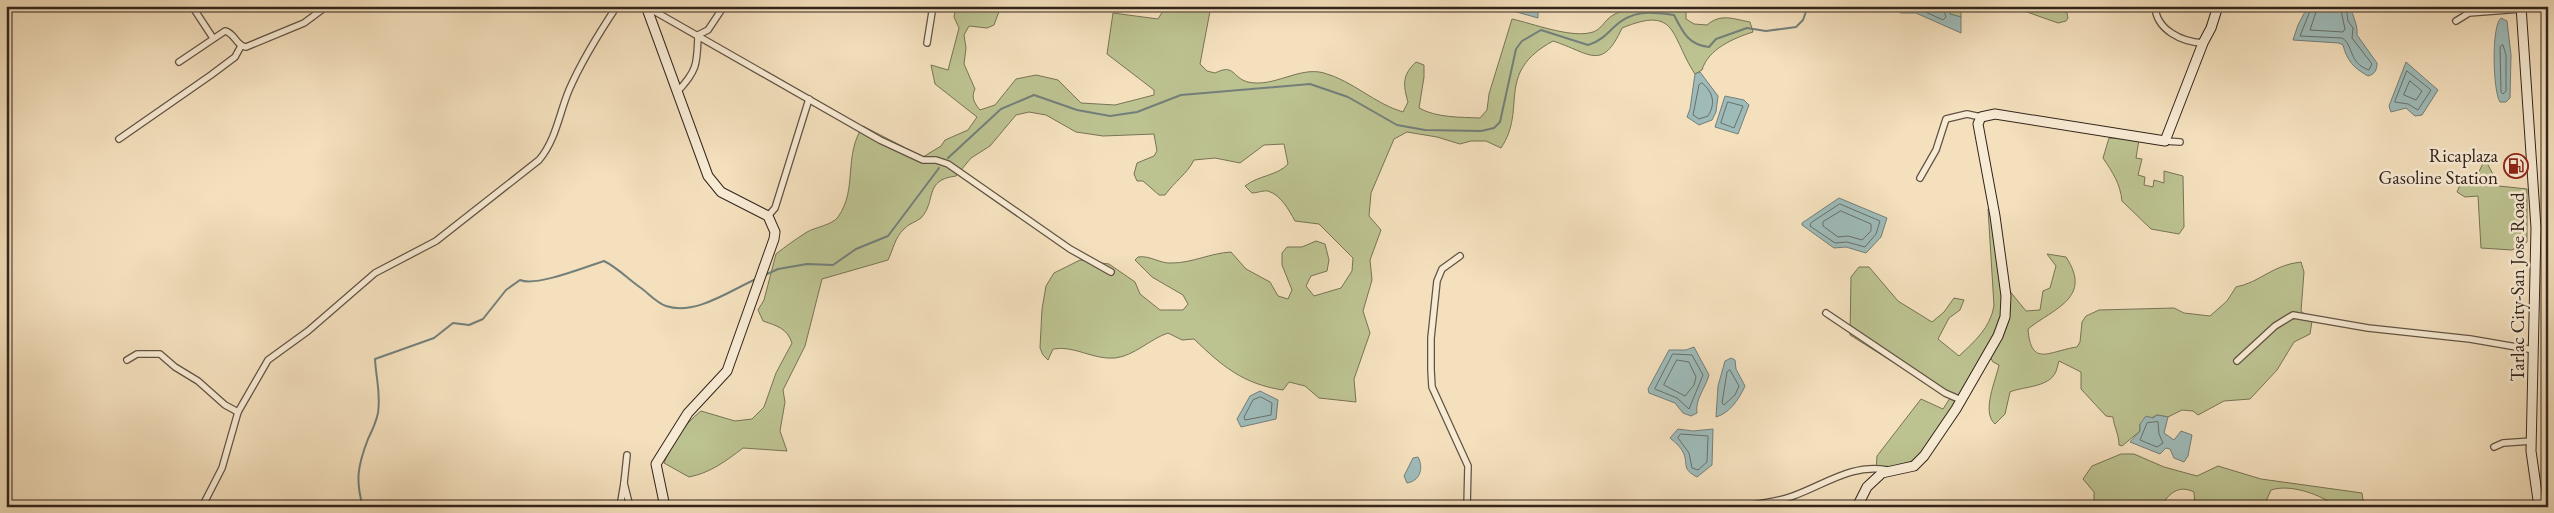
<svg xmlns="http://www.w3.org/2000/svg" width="2554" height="513" viewBox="0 0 2554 513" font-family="'EB Garamond',serif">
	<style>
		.green { fill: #bcc290; stroke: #777356 }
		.water { fill: #9ebbb9; stroke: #737f7a }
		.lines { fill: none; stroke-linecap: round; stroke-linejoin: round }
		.shore { stroke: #68706a; stroke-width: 1 }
		.stream { stroke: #737f7a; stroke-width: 2 }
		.street-casing { stroke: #625344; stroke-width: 8 }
		.secondary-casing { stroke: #32241c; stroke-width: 11 }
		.street { stroke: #f8ebd4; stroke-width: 5.5 }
		.secondary { stroke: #f8ebd4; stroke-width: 9 }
		.labels { text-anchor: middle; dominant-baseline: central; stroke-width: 5; stroke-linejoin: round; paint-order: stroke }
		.poi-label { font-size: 19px; fill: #32241c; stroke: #f8ebd4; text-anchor: end }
		.street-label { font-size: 19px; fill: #32241c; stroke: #f8ebd4 }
	</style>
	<rect width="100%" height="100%" fill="#f4e0bd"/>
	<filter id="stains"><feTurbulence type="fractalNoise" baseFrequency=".004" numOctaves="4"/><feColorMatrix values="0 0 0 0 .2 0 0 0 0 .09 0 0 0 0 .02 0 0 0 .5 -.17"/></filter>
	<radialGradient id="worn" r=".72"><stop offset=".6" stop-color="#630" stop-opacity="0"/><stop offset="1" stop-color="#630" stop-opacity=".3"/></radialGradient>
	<g class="green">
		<path d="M956,6H1001L994,25L987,28L969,26L964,35L966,48L964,64L975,89C971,97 974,103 980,110L995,105L1016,79L1036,75L1058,80L1081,103L1115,105L1154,95V90L1107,54L1113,13L1158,19L1166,6H1211L1200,64L1207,71L1215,73C1235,63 1232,78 1248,82C1274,88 1299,66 1324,73C1353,81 1375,104 1403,112L1408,102C1403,85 1402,75 1416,62L1424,65V77L1419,108C1437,118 1460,117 1480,118L1487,110L1489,94L1512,19C1534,24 1568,37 1589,33C1602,31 1603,21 1613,15C1629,6 1668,6 1686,6V19L1694,24L1707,25C1721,13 1733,19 1750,22L1753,32C1734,38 1708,49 1702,70L1695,74C1670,36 1678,5 1622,28C1602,72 1590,53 1553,41C1494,73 1528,108 1501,148L1486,141H1471L1460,144L1437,137L1407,132L1394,139L1371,193L1369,216L1381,230L1370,260L1372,280L1363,311L1370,333L1354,379L1356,402L1319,398L1305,386L1289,382L1283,390C1243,384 1222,366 1194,339L1182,340L1168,333C1150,339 1134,356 1115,358C1093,360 1074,345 1053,349L1048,360L1043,355L1040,348L1042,309L1046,286L1054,273L1080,260L1109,264L1135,282L1140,294L1160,310H1183L1188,304L1183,295L1152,277L1135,260L1138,257C1150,255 1160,264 1172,263C1192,263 1211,253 1231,252L1246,269L1270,282L1278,296L1288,299L1292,290L1282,265V253L1287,247H1302L1316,241L1325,244L1329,260L1327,271L1311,276L1306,286L1314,296L1341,288L1352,271L1353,258L1319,224L1295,221C1289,210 1281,195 1268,191C1264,190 1257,193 1252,193L1245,186C1259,175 1277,176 1288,164L1284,144L1264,145L1240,163L1215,158L1194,160C1187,174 1175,181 1165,195H1159L1143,181H1137L1134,174L1137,163L1154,156L1157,151L1154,134L1103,136L1076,132L1046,115L1029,112L1016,115L990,146L971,158L956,176C923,180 937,201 921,218C916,222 908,224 904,229C895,237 893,250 888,260L822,279L805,346L783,390L785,402L780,431L787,451L743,448C726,461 710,473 689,477L664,463C673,442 683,425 701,411L735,421L752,419L764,407L776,373L792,343C787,328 777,326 763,321L758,310L764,300L776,254C786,246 796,239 807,232C816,227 832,225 838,217C858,189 843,156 863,126L923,157L941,146L945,140L968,130L977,117L935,84L931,65L948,70L959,28L954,17Z"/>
		<polygon points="1947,6 1961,6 1961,17 1950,14"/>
		<polygon points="2010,6 2050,6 2067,13 2068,18 2066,21 2058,23"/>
		<path d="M2109,138L2139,140L2136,158L2142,159L2138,175L2145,177L2144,185L2153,187L2154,180L2164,183V171L2183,176L2184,227L2179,234L2151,229L2122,201C2120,183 2113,173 2103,158Z"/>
		<polygon points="2485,159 2499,186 2527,189 2527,242 2512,250 2481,248 2478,196 2465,197 2457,192 2463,178 2477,176"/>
		<path d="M1988,209H1992L2004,307L1999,324L1944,423L1916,460L1876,471L1877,456L1921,399L1943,409L1950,398L1850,335L1851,277L1859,267H1869L1898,301L1932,322L1944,312L1954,298L1964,300L1960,310L1949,318L1938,339L1959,356C1975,341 1990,328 1994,306Z"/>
		<path d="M2047,254L2066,257C2093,298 2054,308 2028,329C2031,368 2049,351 2077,347L2080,342L2082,322L2086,316L2099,310L2174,308L2184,313L2210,316L2227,301L2236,287C2261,282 2272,265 2301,262L2304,272L2301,311L2312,321L2310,334L2294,342L2277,370L2250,399L2224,401L2198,415L2193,411L2182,410L2168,417L2157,415L2140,424V431L2122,446L2119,445C2119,434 2114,427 2113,417L2106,416L2081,389V372L2059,361C2058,363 2058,366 2057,368C2053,388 2023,386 2010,392L2005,414L1995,424C1981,412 1996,380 1999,365L1993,362L1990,357C2005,331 2014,320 2008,289L2026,311L2040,310L2043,291L2050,288L2056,266Z"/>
		<path d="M2121,454H2134L2164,467L2197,476L2218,466L2261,479L2362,493L2364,507H2332L2333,504C2316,493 2289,484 2271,490L2267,499V507H2195L2194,492C2178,484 2169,494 2160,507H2094V492L2083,479L2092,466Z"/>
	</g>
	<g class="water">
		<polygon points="1513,6 1538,6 1538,18 1513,11"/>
		<polygon points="1891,6 1947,6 1950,14 1961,17 1961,33 1916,13 1901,13"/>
		<path d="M2308,6H2350C2353,16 2358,26 2357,35L2377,63C2377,70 2375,74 2368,76C2354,68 2347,61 2343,45L2339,43L2293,40L2298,25Z"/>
		<path d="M2501,18L2507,21L2511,55L2510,98L2506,102H2500C2493,92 2491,26 2501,18Z"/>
		<polygon points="2406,62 2438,90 2422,115 2415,116 2406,108 2391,112 2389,106"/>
		<polygon points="1700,72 1718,96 1716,112 1712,120 1699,125 1687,117 1690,109 1695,74"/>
		<polygon points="1725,96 1744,100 1749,105 1738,134 1715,127"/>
		<polygon points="1839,198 1887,218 1881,237 1866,253 1846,247 1834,248 1802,225 1802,223"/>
		<path d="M1694,347L1709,375C1705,389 1695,399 1697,413L1691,416L1683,413L1675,403L1649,393L1648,389L1669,350H1686Z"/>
		<path d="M1731,358L1735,360L1736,369L1745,386C1739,399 1730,413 1716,417L1718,386L1725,361Z"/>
		<polygon points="1260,391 1278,400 1276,419 1241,427 1237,419 1250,396"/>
		<polygon points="2157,415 2168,417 2164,433 2174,440 2181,431 2192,435 2188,456 2184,462 2174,458 2170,449 2166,448 2160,454 2130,442 2140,431 2140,424 2146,416 2153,418"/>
		<path d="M1678,429L1693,431L1713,429L1712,465L1697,477C1682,469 1688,466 1684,454C1681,447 1676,443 1670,438Z"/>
		<path d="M1418,457C1424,468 1420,481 1407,483L1404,476L1413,458Z"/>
	</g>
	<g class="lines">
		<g class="shore">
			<polyline points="1898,6 1917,8 1943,20 1946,17 1942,6"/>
			<path d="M2312,6L2300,36L2342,38C2354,45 2348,63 2369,70L2372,64L2352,38L2353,28L2348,21L2346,6"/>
			<polyline points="2318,6 2310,30 2343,32 2345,29 2340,6"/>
			<polygon points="2503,45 2506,55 2506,91 2503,94 2501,92 2500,47"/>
			<polygon points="2407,71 2431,90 2418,110 2408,104 2395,102"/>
			<polygon points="2410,81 2422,91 2416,100 2404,95"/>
			<path d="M1702,83C1713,92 1716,103 1708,116L1699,119L1693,115L1699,85Z"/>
			<polygon points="1728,102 1743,106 1734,128 1721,123"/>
			<polygon points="1840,204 1880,221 1876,234 1865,247 1847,242 1835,243 1810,226 1811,223"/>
			<polygon points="1841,211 1871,224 1871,231 1862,240 1848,236 1838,237 1823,226 1823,222"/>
			<polygon points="1673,354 1692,355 1703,375 1689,409 1677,398 1655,389"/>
			<polygon points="1677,360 1689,362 1696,377 1694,385 1685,396 1664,385"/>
			<polygon points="1730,370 1739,386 1735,395 1724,405 1722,403 1727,372"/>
			<polygon points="1261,397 1272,403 1271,415 1245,420 1244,417 1253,400"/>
			<polygon points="2158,422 2159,434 2163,443 2157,447 2140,440 2147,423"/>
			<polygon points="1681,434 1708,436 1707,462 1698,470 1692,468 1689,453 1678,438"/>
		</g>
		<g class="stream">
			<path d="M948,158L1001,109L1034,95L1077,110L1110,116L1137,112L1181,95L1310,84L1348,97L1397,125L1425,130L1481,131L1494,128L1500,122L1516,49L1522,41L1541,30L1588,45C1599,42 1606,35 1614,27C1633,9 1651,12 1674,15C1683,33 1689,45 1709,47L1716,39L1747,28L1766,31L1796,27L1803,20L1808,6"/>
			<polyline points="765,275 778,269 807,264 833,265 856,249 888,236 939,168"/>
			<path d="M363,507C355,480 358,465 368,439C372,431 376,422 378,413C381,392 376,379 375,359L434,338L453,323L469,325L483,319L506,290L520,280C536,287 585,267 604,261C618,268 628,279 641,288C648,293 657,303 666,306C695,316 731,290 756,279"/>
		</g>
		<defs>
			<g id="street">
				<polyline points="192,6 213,38"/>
				<path d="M2155,6C2156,30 2182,42 2203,43"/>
				<polyline points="647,7 880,140 923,160 936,160 948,164 1070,249 1111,272"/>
				<polyline points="2456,21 2469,13 2521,9"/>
				<polyline points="927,43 933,6"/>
				<path d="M179,62L225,31C235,33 236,46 246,47L304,23L327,6"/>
				<path d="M677,92C698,70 697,63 698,35L708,30L724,6"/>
				<polyline points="119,139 211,75 235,57 241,46"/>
				<polyline points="2165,141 2180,142"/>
				<polyline points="1920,178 1936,150 1946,119 1967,114 1981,117"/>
				<polyline points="768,216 775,208 809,99"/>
				<polyline points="1460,256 1442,269 1437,281 1431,338 1431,370 1432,387 1468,466 1467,507"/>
				<polyline points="1826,313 1945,393 1961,400"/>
				<polyline points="127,360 137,354 160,354 175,367 198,381 225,405 238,412"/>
				<polyline points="2237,361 2275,326 2293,315 2368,328 2470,339 2534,350"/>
				<polyline points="2494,447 2503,443 2532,441"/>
				<polyline points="624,483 627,455"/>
				<path d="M202,507L222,468L238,412L268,360L308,331L375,273L436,241L539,160C556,140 559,114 569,90C582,60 599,33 617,6"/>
				<polyline points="620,507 624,483 630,507"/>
				<path d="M1744,507C1760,503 1777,502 1793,496C1824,485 1853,463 1887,470"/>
			</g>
			<g id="secondary">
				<polyline points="646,6 708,176 721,192 768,216 775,232 774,239 727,371 688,413 656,464 665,507"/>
				<polyline points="2521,6 2536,228 2531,451 2539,507"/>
				<polyline points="1857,507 1867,487 1882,473 1914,466 1924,456 1956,409 1998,336 2005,317 2006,296 1995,216 1978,124 1981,117 1995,114 2165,141 2203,43 2211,28 2218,6"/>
			</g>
		</defs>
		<use href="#street" class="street-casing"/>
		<use href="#secondary" class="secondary-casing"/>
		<use href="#street" class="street"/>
		<use href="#secondary" class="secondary"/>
	</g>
	<defs>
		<symbol id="fuel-ring" viewBox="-11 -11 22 22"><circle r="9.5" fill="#f8ebd4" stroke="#8f2418" stroke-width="1.5"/><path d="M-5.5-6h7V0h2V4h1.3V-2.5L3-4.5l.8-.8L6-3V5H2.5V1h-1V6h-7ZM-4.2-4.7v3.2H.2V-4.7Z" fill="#8f2418"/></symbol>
	</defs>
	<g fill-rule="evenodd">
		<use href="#fuel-ring" x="2502" y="152" width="28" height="28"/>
	</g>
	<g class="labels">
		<g class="poi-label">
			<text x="2498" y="155">Ricaplaza<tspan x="2498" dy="22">Gasoline Station</tspan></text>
		</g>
		<g class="street-label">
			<text transform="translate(2517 287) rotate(-90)">Tarlac City-San Jose Road</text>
		</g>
	</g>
	<rect width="2554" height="513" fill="none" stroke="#f4e0bd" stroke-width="25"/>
	<rect x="8" y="8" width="2539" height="498" fill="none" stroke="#32241c" stroke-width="2.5"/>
	<rect x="12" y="12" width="2529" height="488" fill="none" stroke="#32241c"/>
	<rect width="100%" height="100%" filter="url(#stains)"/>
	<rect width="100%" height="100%" fill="url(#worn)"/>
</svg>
